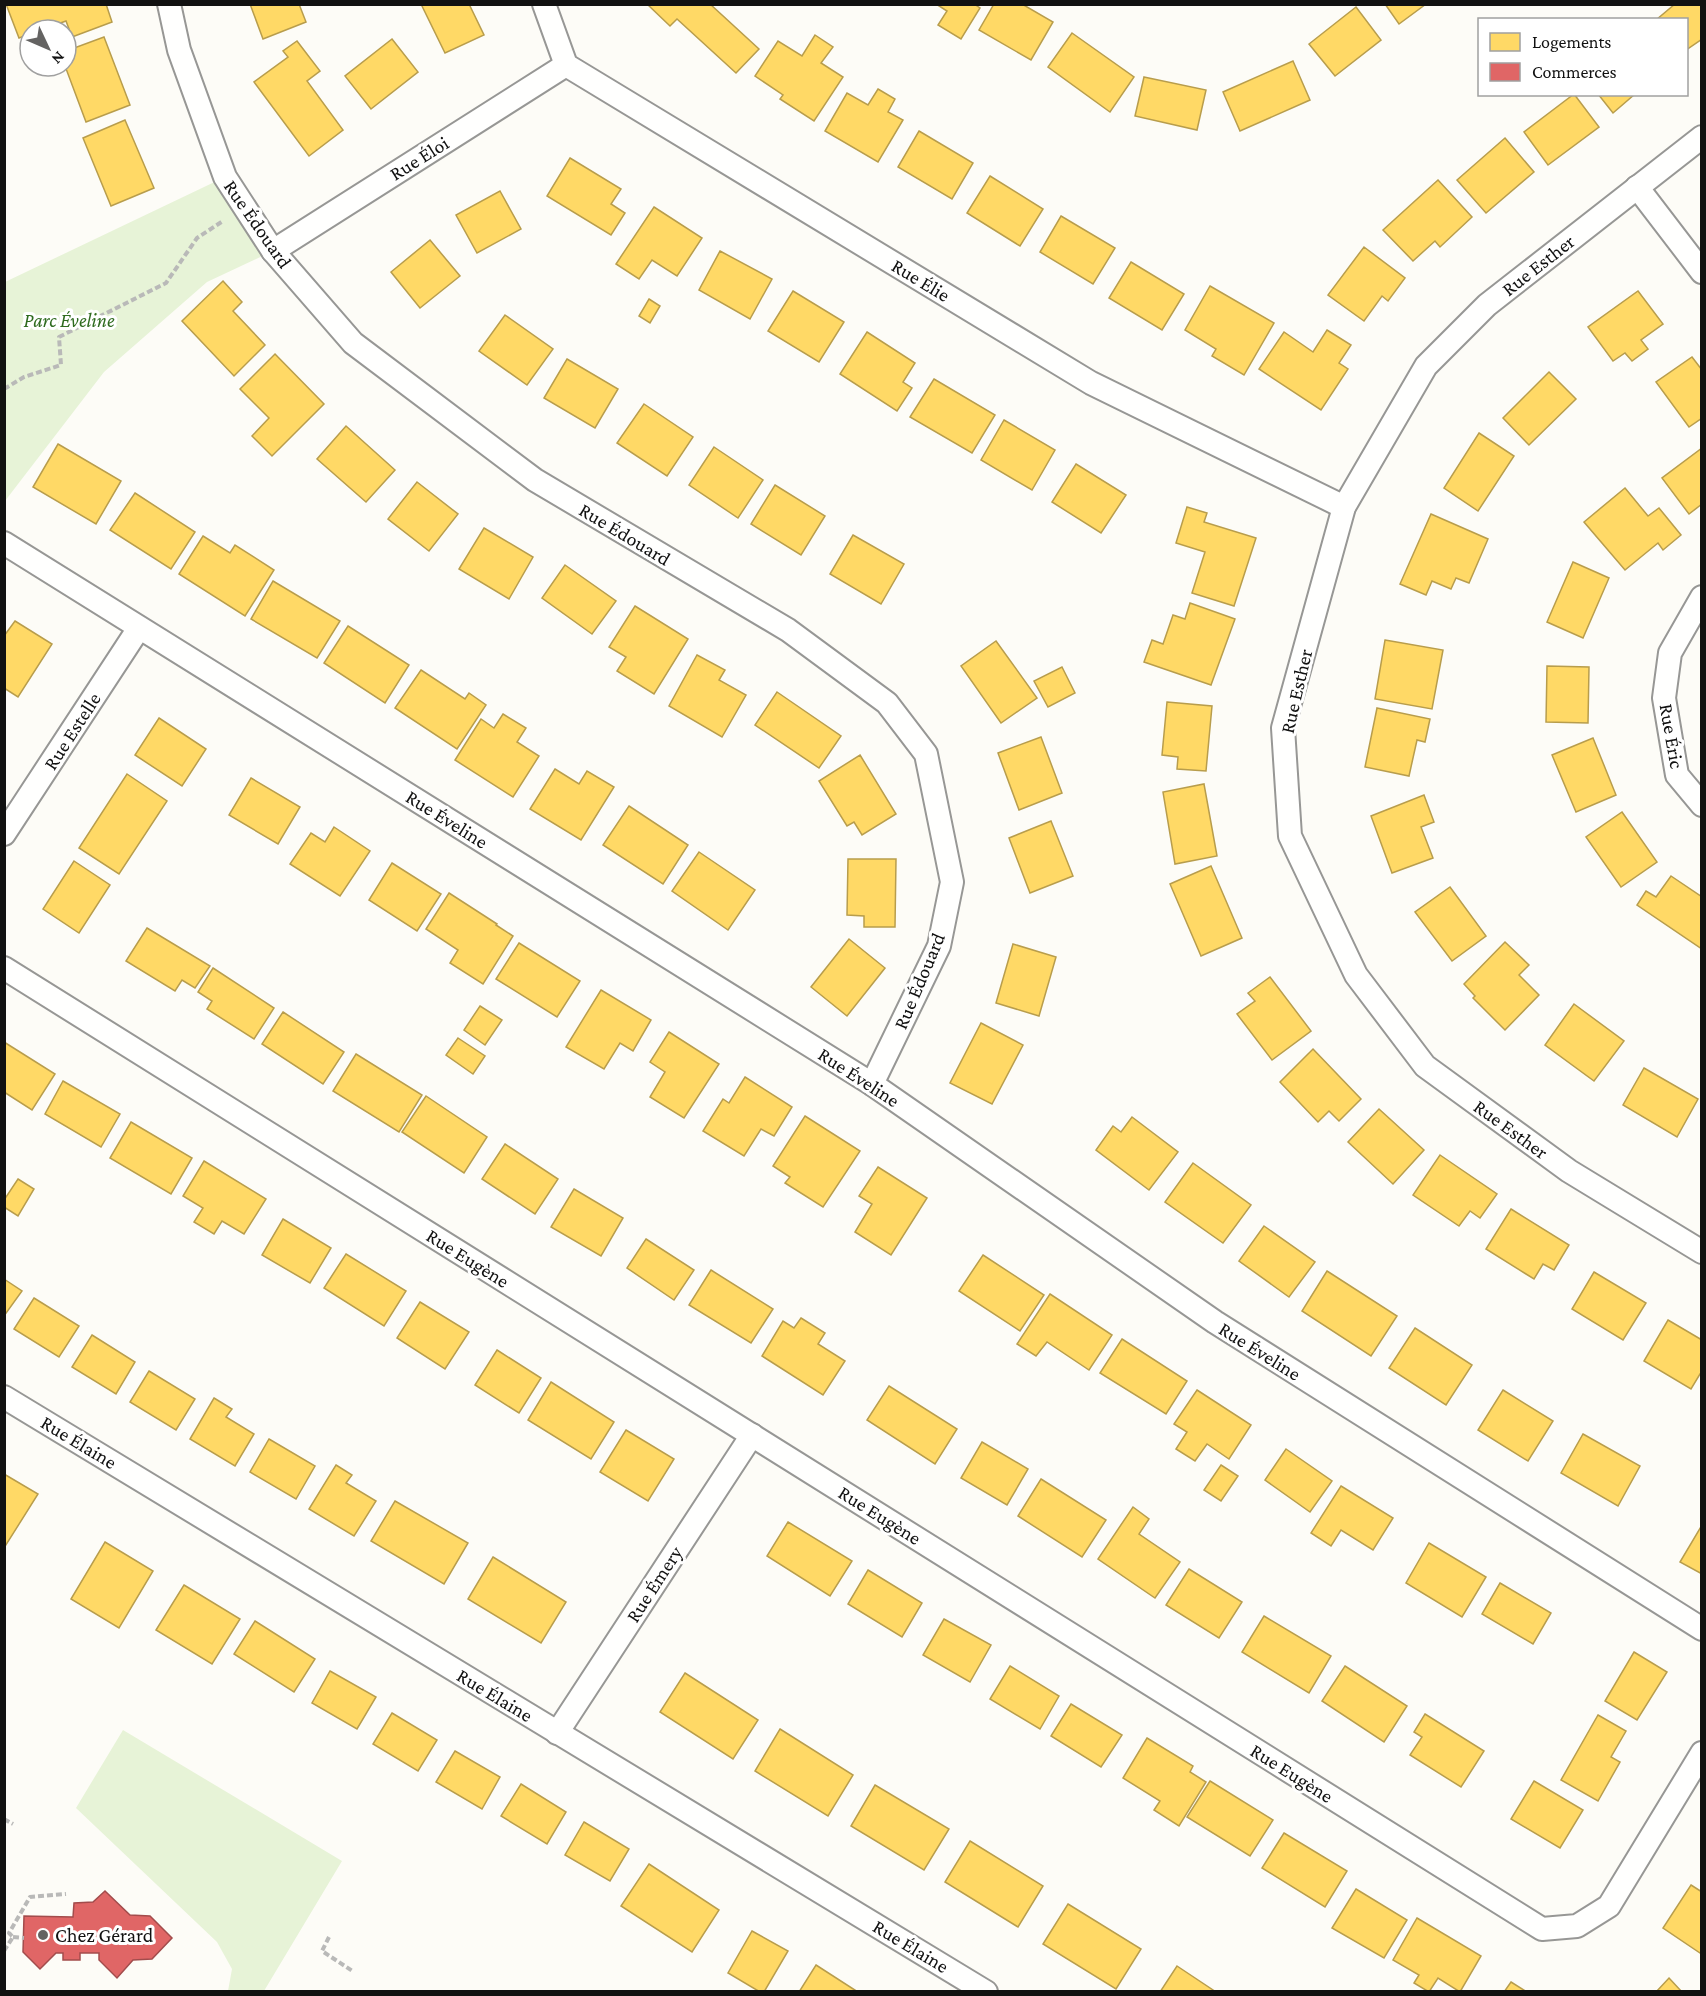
<svg xmlns="http://www.w3.org/2000/svg" width="1706" height="1996" viewBox="0 0 1706 1996" font-family="'Crimson Pro',serif">
	<style>
		.green { fill: #e7f3d7 }
		.homes { fill: #ffd966; stroke: #b89d4c; stroke-width: 1.5 }
		.shops { fill: #e06666; stroke: #a24c4c; stroke-width: 1.5 }
		.lines { fill: none; stroke-linecap: round; stroke-linejoin: round }
		.street-casing { stroke: #979795; stroke-width: 26 }
		.path { stroke: #b9b9b8; stroke-width: 4; stroke-dasharray: 6 3; stroke-linecap: butt }
		.street { stroke: #fffffe; stroke-width: 22 }
		.poi-dot { fill: #646362; stroke: #fff; stroke-width: 2 }
		.labels { text-anchor: middle; dominant-baseline: central; stroke-width: 6; stroke-linejoin: round; paint-order: stroke }
		.street-label { font-size: 20px; fill: #111; stroke: #fff }
		.park-label { font-size: 20px; font-style: italic; fill: #2f6b1f; stroke: #fff }
		.poi-label { font-size: 20px; fill: #111; stroke: #fff; text-anchor: start }
	</style>
	<rect width="100%" height="100%" fill="#fdfcf7"/>
	<g class="green">
		<polygon points="225,177 273,251 207,282 104,372 5,501 5,282"/>
		<polygon points="123,1730 342,1861 264,1991 228,1991 232,1969 217,1942 76,1808"/>
	</g>
	<g class="homes">
		<polygon points="6,4 106,4 112,22 72,37 66,21 41,30 30,30 30,34 19,38"/>
		<polygon points="250,4 299,4 306,22 263,39"/>
		<polygon points="421,4 469,4 484,35 445,53"/>
		<polygon points="647,4 710,4 759,49 736,73 677,19 670,26"/>
		<polygon points="936,4 974,4 980,8 961,39 938,25 947,11"/>
		<polygon points="994,4 1022,4 1053,22 1031,60 979,30"/>
		<polygon points="1385,4 1426,4 1399,24"/>
		<polygon points="1675,4 1702,4 1702,39 1686,50 1686,20 1656,20"/>
		<polygon points="1356,7 1381,40 1335,76 1309,44"/>
		<polygon points="1072,33 1134,77 1110,112 1048,67"/>
		<polygon points="815,35 833,47 821,63 843,77 814,121 780,99 783,95 755,76 778,41 802,56"/>
		<polygon points="104,37 130,105 86,122 65,66 66,51"/>
		<polygon points="392,39 418,72 371,109 345,76"/>
		<polygon points="297,41 320,71 307,81 343,130 309,156 254,82 288,57 283,51"/>
		<polygon points="1293,61 1310,100 1240,131 1223,92"/>
		<polygon points="1144,77 1206,90 1197,130 1135,116"/>
		<polygon points="878,89 895,99 888,112 903,120 878,162 825,131 847,93 868,105"/>
		<polygon points="1574,94 1599,127 1548,165 1524,132"/>
		<polygon points="1598,94 1635,94 1613,113"/>
		<polygon points="125,120 154,188 111,206 83,138"/>
		<polygon points="919,131 973,163 952,199 898,167"/>
		<polygon points="1505,138 1534,172 1486,213 1457,180"/>
		<polygon points="570,158 621,189 611,204 625,213 611,235 547,196"/>
		<polygon points="990,176 1043,209 1020,246 967,213"/>
		<polygon points="1438,180 1472,217 1440,247 1435,241 1413,261 1383,230"/>
		<polygon points="500,191 521,229 477,253 456,215"/>
		<polygon points="654,207 702,238 677,276 652,260 639,279 616,264"/>
		<polygon points="1061,216 1115,248 1093,284 1040,252"/>
		<polygon points="430,240 460,276 420,308 391,272"/>
		<polygon points="1364,247 1405,278 1388,301 1382,296 1364,321 1328,295"/>
		<polygon points="720,251 772,279 750,319 699,290"/>
		<polygon points="1131,262 1184,294 1162,330 1109,298"/>
		<polygon points="223,281 242,302 233,311 265,345 234,376 182,321"/>
		<polygon points="1210,286 1274,323 1244,375 1212,356 1216,349 1185,330"/>
		<polygon points="793,291 844,322 819,362 768,331"/>
		<polygon points="1638,291 1663,324 1641,340 1648,349 1632,361 1625,353 1613,361 1588,327"/>
		<polygon points="649,299 660,306 650,323 639,316"/>
		<polygon points="505,315 553,349 527,385 479,351"/>
		<polygon points="1327,330 1351,345 1339,363 1348,369 1321,410 1259,369 1284,332 1313,352"/>
		<polygon points="867,332 915,363 903,382 912,388 897,411 840,374"/>
		<polygon points="275,354 324,404 272,456 252,436 269,418 240,389"/>
		<polygon points="1692,357 1702,370 1702,418 1689,427 1656,382"/>
		<polygon points="567,359 618,389 595,428 544,398"/>
		<polygon points="1549,372 1576,399 1529,445 1503,418"/>
		<polygon points="934,379 995,415 972,453 910,417"/>
		<polygon points="644,404 693,437 667,476 617,443"/>
		<polygon points="1004,420 1055,450 1032,490 981,460"/>
		<polygon points="346,426 395,470 366,502 317,459"/>
		<polygon points="1479,433 1514,456 1478,511 1444,488"/>
		<polygon points="58,444 121,481 96,524 33,487"/>
		<polygon points="714,447 763,480 738,518 689,485"/>
		<polygon points="1702,448 1702,504 1689,514 1662,478"/>
		<polygon points="1076,464 1126,495 1101,533 1052,502"/>
		<polygon points="417,482 458,514 429,551 388,519"/>
		<polygon points="775,485 825,516 801,555 751,524"/>
		<polygon points="1625,488 1648,516 1659,508 1681,535 1663,550 1658,543 1625,570 1584,522"/>
		<polygon points="135,493 195,532 171,569 110,530"/>
		<polygon points="1187,507 1207,513 1204,522 1256,538 1234,606 1192,593 1205,552 1176,543"/>
		<polygon points="1431,514 1488,539 1469,583 1456,578 1451,589 1432,581 1426,595 1400,584"/>
		<polygon points="484,528 533,557 509,599 459,569"/>
		<polygon points="853,535 904,564 881,604 830,574"/>
		<polygon points="203,536 230,553 235,545 274,570 245,616 179,574"/>
		<polygon points="1573,562 1609,578 1583,638 1547,622"/>
		<polygon points="565,565 616,601 592,634 542,598"/>
		<polygon points="273,581 340,621 317,658 251,619"/>
		<polygon points="1190,603 1235,619 1211,685 1144,662 1152,640 1163,644 1173,615 1185,619"/>
		<polygon points="635,606 688,639 654,694 617,671 626,657 609,647"/>
		<polygon points="15,621 52,644 18,697 4,688 4,636"/>
		<polygon points="348,626 409,665 385,703 324,663"/>
		<polygon points="1385,640 1443,650 1432,709 1375,699"/>
		<polygon points="996,641 1037,698 1001,723 961,666"/>
		<polygon points="697,655 725,670 719,680 746,695 722,737 669,706"/>
		<polygon points="1547,666 1589,667 1588,723 1546,722"/>
		<polygon points="1062,667 1075,693 1048,707 1034,681"/>
		<polygon points="421,670 465,699 469,693 486,705 457,749 395,708"/>
		<polygon points="777,692 841,736 819,768 755,725"/>
		<polygon points="1167,702 1212,706 1206,771 1177,769 1178,757 1162,755"/>
		<polygon points="1377,708 1430,719 1425,742 1417,740 1409,776 1365,767"/>
		<polygon points="503,714 526,728 517,742 539,756 513,797 455,760 481,719 494,728"/>
		<polygon points="159,718 206,749 182,786 135,755"/>
		<polygon points="1041,737 1062,793 1019,810 998,753"/>
		<polygon points="1593,738 1616,795 1576,812 1552,755"/>
		<polygon points="860,755 896,814 862,835 854,822 847,826 819,781"/>
		<polygon points="555,769 579,784 587,771 614,787 581,840 530,809"/>
		<polygon points="127,774 167,801 119,874 79,848"/>
		<polygon points="251,778 300,807 278,844 229,815"/>
		<polygon points="1204,784 1217,856 1175,864 1163,792"/>
		<polygon points="1424,795 1434,822 1421,827 1433,858 1392,873 1371,816"/>
		<polygon points="629,806 688,845 663,884 603,845"/>
		<polygon points="1622,812 1657,862 1621,887 1586,837"/>
		<polygon points="1051,821 1073,876 1030,893 1009,838"/>
		<polygon points="334,827 370,851 340,896 290,864 311,833 325,842"/>
		<polygon points="699,852 755,890 728,930 672,891"/>
		<polygon points="848,859 896,859 895,927 864,927 864,916 847,915"/>
		<polygon points="74,861 110,885 79,933 43,909"/>
		<polygon points="392,863 441,894 417,931 369,900"/>
		<polygon points="1211,866 1242,938 1201,956 1170,884"/>
		<polygon points="1671,876 1702,897 1702,949 1637,905 1646,891 1656,897"/>
		<polygon points="1450,887 1486,936 1452,961 1415,912"/>
		<polygon points="449,893 497,924 496,925 513,936 483,984 450,963 458,950 426,929"/>
		<polygon points="147,928 210,966 195,988 182,980 175,991 126,961"/>
		<polygon points="849,939 885,968 847,1016 811,987"/>
		<polygon points="1505,942 1529,965 1519,975 1539,995 1505,1030 1473,998 1475,996 1464,984"/>
		<polygon points="519,943 580,981 557,1017 496,979"/>
		<polygon points="1013,944 1056,957 1039,1016 996,1003"/>
		<polygon points="213,968 274,1008 254,1039 207,1009 212,1001 198,992"/>
		<polygon points="1270,977 1311,1031 1272,1060 1237,1014 1255,1001 1248,993"/>
		<polygon points="601,990 651,1020 633,1051 620,1043 604,1069 566,1047"/>
		<polygon points="1574,1004 1624,1041 1594,1081 1545,1045"/>
		<polygon points="480,1006 502,1020 485,1045 464,1030"/>
		<polygon points="283,1012 344,1052 323,1084 262,1044"/>
		<polygon points="981,1023 1023,1045 992,1104 950,1083"/>
		<polygon points="669,1032 719,1064 684,1118 650,1097 665,1072 650,1062"/>
		<polygon points="458,1038 485,1056 473,1074 446,1055"/>
		<polygon points="4,1042 55,1074 32,1110 4,1092"/>
		<polygon points="1313,1049 1361,1099 1339,1121 1329,1111 1318,1122 1280,1082"/>
		<polygon points="356,1054 422,1095 399,1132 333,1091"/>
		<polygon points="1644,1068 1698,1099 1677,1137 1623,1105"/>
		<polygon points="745,1077 792,1107 774,1136 761,1129 744,1156 703,1131 723,1099 729,1103"/>
		<polygon points="63,1081 120,1114 101,1147 45,1114"/>
		<polygon points="426,1096 487,1137 464,1173 402,1132"/>
		<polygon points="1379,1109 1424,1150 1393,1184 1348,1142"/>
		<polygon points="805,1116 860,1151 823,1207 785,1183 790,1177 773,1166"/>
		<polygon points="1132,1117 1178,1152 1149,1190 1096,1150 1113,1126 1121,1132"/>
		<polygon points="131,1122 192,1158 171,1194 110,1158"/>
		<polygon points="505,1144 558,1179 535,1214 482,1179"/>
		<polygon points="1440,1155 1497,1194 1480,1218 1470,1211 1459,1226 1413,1195"/>
		<polygon points="204,1161 266,1199 244,1234 222,1221 214,1234 194,1222 203,1208 183,1196"/>
		<polygon points="1193,1163 1251,1205 1223,1243 1165,1202"/>
		<polygon points="878,1167 927,1198 891,1255 855,1232 872,1204 859,1196"/>
		<polygon points="18,1179 34,1189 18,1216 4,1207 4,1200"/>
		<polygon points="574,1189 623,1218 601,1256 551,1227"/>
		<polygon points="1511,1209 1569,1245 1554,1270 1543,1264 1534,1279 1486,1249"/>
		<polygon points="283,1219 331,1248 310,1283 262,1255"/>
		<polygon points="1264,1226 1315,1262 1289,1297 1239,1261"/>
		<polygon points="646,1239 694,1270 674,1300 627,1268"/>
		<polygon points="346,1254 406,1291 384,1326 324,1288"/>
		<polygon points="983,1255 1044,1295 1020,1331 959,1291"/>
		<polygon points="711,1270 773,1309 751,1343 689,1305"/>
		<polygon points="1327,1271 1397,1316 1371,1356 1302,1311"/>
		<polygon points="1594,1272 1646,1303 1623,1340 1572,1309"/>
		<polygon points="4,1279 22,1291 4,1316"/>
		<polygon points="1050,1294 1112,1335 1089,1370 1047,1342 1036,1356 1017,1344"/>
		<polygon points="34,1298 79,1326 59,1357 14,1329"/>
		<polygon points="420,1302 469,1332 445,1369 397,1338"/>
		<polygon points="801,1318 825,1333 818,1344 845,1361 823,1395 762,1356 783,1321 794,1328"/>
		<polygon points="1668,1320 1702,1340 1702,1375 1700,1374 1691,1389 1644,1361"/>
		<polygon points="1415,1328 1472,1365 1446,1405 1389,1368"/>
		<polygon points="92,1335 135,1362 116,1394 72,1367"/>
		<polygon points="1122,1339 1187,1381 1166,1414 1100,1373"/>
		<polygon points="497,1350 541,1378 519,1413 475,1385"/>
		<polygon points="149,1371 195,1399 176,1430 130,1402"/>
		<polygon points="551,1382 614,1422 591,1459 528,1420"/>
		<polygon points="889,1386 957,1429 935,1464 867,1420"/>
		<polygon points="1197,1390 1251,1425 1229,1459 1207,1444 1195,1461 1176,1449 1187,1432 1174,1424"/>
		<polygon points="1503,1390 1553,1421 1528,1461 1478,1430"/>
		<polygon points="214,1398 232,1409 226,1417 254,1434 235,1466 190,1439"/>
		<polygon points="626,1430 674,1459 648,1501 600,1472"/>
		<polygon points="1583,1434 1640,1466 1618,1506 1561,1473"/>
		<polygon points="269,1439 315,1466 296,1499 250,1472"/>
		<polygon points="982,1442 1028,1469 1007,1505 961,1478"/>
		<polygon points="1286,1449 1332,1481 1310,1512 1265,1480"/>
		<polygon points="336,1465 352,1475 346,1483 376,1501 354,1536 309,1509"/>
		<polygon points="1221,1465 1238,1476 1221,1501 1204,1490"/>
		<polygon points="4,1474 38,1494 4,1548"/>
		<polygon points="1041,1479 1106,1520 1082,1557 1018,1516"/>
		<polygon points="1341,1486 1393,1518 1373,1550 1341,1530 1331,1546 1311,1533"/>
		<polygon points="395,1501 468,1543 444,1584 371,1541"/>
		<polygon points="1133,1507 1149,1519 1139,1534 1180,1562 1155,1598 1098,1559"/>
		<polygon points="788,1522 852,1561 830,1596 767,1556"/>
		<polygon points="1702,1525 1702,1574 1680,1562"/>
		<polygon points="105,1542 153,1571 119,1628 71,1599"/>
		<polygon points="1429,1543 1486,1577 1462,1617 1406,1583"/>
		<polygon points="493,1557 566,1602 541,1643 468,1599"/>
		<polygon points="1189,1569 1242,1602 1219,1638 1166,1605"/>
		<polygon points="868,1570 922,1603 902,1637 848,1604"/>
		<polygon points="1500,1583 1551,1613 1533,1644 1482,1614"/>
		<polygon points="184,1585 240,1619 212,1664 156,1630"/>
		<polygon points="1264,1616 1331,1656 1309,1693 1242,1652"/>
		<polygon points="944,1619 991,1645 970,1682 923,1655"/>
		<polygon points="255,1621 315,1659 294,1692 234,1654"/>
		<polygon points="1634,1652 1667,1672 1637,1720 1605,1701"/>
		<polygon points="1010,1666 1059,1696 1040,1729 990,1699"/>
		<polygon points="1345,1666 1407,1706 1384,1742 1322,1701"/>
		<polygon points="330,1671 376,1697 357,1729 312,1703"/>
		<polygon points="685,1673 758,1720 733,1759 660,1712"/>
		<polygon points="1071,1704 1122,1735 1101,1767 1051,1736"/>
		<polygon points="392,1713 437,1740 418,1771 373,1744"/>
		<polygon points="1425,1714 1484,1751 1461,1787 1410,1755 1422,1737 1414,1732"/>
		<polygon points="1598,1715 1626,1731 1611,1757 1620,1762 1598,1801 1561,1780"/>
		<polygon points="780,1729 853,1775 828,1816 755,1771"/>
		<polygon points="1147,1738 1193,1766 1190,1772 1206,1782 1179,1826 1154,1810 1160,1801 1123,1778"/>
		<polygon points="455,1751 500,1777 482,1809 436,1782"/>
		<polygon points="1210,1781 1273,1820 1250,1856 1187,1817"/>
		<polygon points="1534,1781 1583,1810 1560,1848 1511,1819"/>
		<polygon points="521,1784 566,1812 547,1844 501,1816"/>
		<polygon points="875,1785 949,1829 924,1870 851,1826"/>
		<polygon points="584,1822 629,1849 610,1881 565,1855"/>
		<polygon points="1284,1833 1347,1871 1325,1907 1262,1868"/>
		<polygon points="970,1841 1043,1886 1018,1927 945,1882"/>
		<polygon points="649,1864 719,1910 692,1952 621,1906"/>
		<polygon points="1691,1885 1702,1892 1702,1950 1700,1953 1663,1928"/>
		<polygon points="1356,1889 1407,1920 1384,1958 1332,1928"/>
		<polygon points="1068,1904 1141,1949 1116,1989 1043,1944"/>
		<polygon points="1417,1918 1481,1956 1460,1992 1438,1978 1429,1992 1414,1983 1419,1975 1393,1960"/>
		<polygon points="752,1931 788,1951 764,1992 760,1992 728,1973"/>
		<polygon points="816,1965 858,1992 799,1992"/>
		<polygon points="1177,1966 1216,1992 1160,1992"/>
		<polygon points="1669,1978 1682,1992 1656,1992"/>
		<polygon points="1511,1982 1527,1992 1504,1992"/>
	</g>
	<polygon class="shops" points="105,1891 130,1915 150,1916 172,1938 152,1959 133,1960 117,1978 99,1960 99,1953 80,1953 80,1960 63,1960 63,1953 56,1953 40,1969 23,1952 24,1916 73,1917 74,1903 93,1902"/>
	<g class="lines">
		<defs>
			<g id="street">
				<polyline points="169,4 179,50 225,177 273,251 353,343 535,480 788,630 887,703 926,754 952,882 939,946 872,1084"/>
				<polyline points="544,4 566,65 1091,383 1344,507"/>
				<polyline points="1702,137 1487,305 1426,366 1344,507 1283,728 1290,836 1356,975 1425,1066 1569,1171 1702,1252"/>
				<polyline points="1637,187 1702,272"/>
				<polyline points="273,251 566,65"/>
				<polyline points="4,543 872,1084 1215,1322 1702,1629"/>
				<polyline points="1702,597 1670,653 1664,698 1677,775 1702,805"/>
				<polyline points="4,834 139,628"/>
				<polyline points="4,968 1542,1929 1577,1926 1609,1906 1702,1753"/>
				<polyline points="4,1397 986,1992"/>
				<polyline points="557,1733 752,1435"/>
			</g>
		</defs>
		<use href="#street" class="street-casing"/>
		<g class="path">
			<polyline points="4,389 24,377 61,365 59,337 166,283 197,238 223,221"/>
			<polyline points="4,1819 13,1824"/>
			<polyline points="13,1937 24,1938"/>
			<polyline points="329,1937 322,1951 354,1972"/>
			<polyline points="4,1951 13,1937 9,1933 30,1897 66,1894"/>
		</g>
		<use href="#street" class="street"/>
	</g>
	<circle class="poi-dot" cx="43" cy="1935" r="6"/>
	<g class="labels">
		<g class="street-label">
			<text transform="translate(419 158) rotate(-32)">Rue Éloi</text>
			<text transform="translate(258 224) rotate(55)">Rue Édouard</text>
			<text transform="translate(1538 265) rotate(-38)">Rue Esther</text>
			<text transform="translate(921 280) rotate(31)">Rue Élie</text>
			<text transform="translate(625 534) rotate(31)">Rue Édouard</text>
			<text transform="translate(1296 691) rotate(-77)">Rue Esther</text>
			<text transform="translate(72 731) rotate(-57)">Rue Estelle</text>
			<text transform="translate(1672 736) rotate(80)">Rue Éric</text>
			<text transform="translate(447 819) rotate(32)">Rue Éveline</text>
			<text transform="translate(919 981) rotate(-67)">Rue Édouard</text>
			<text transform="translate(859 1077) rotate(33)">Rue Éveline</text>
			<text transform="translate(1511 1129) rotate(36)">Rue Esther</text>
			<text transform="translate(468 1258) rotate(32)">Rue Eugène</text>
			<text transform="translate(1260 1351) rotate(32)">Rue Éveline</text>
			<text transform="translate(79 1442) rotate(31)">Rue Élaine</text>
			<text transform="translate(880 1515) rotate(32)">Rue Eugène</text>
			<text transform="translate(654 1584) rotate(-57)">Rue Émery</text>
			<text transform="translate(495 1695) rotate(31)">Rue Élaine</text>
			<text transform="translate(1292 1773) rotate(32)">Rue Eugène</text>
			<text transform="translate(911 1946) rotate(31)">Rue Élaine</text>
		</g>
		<g class="park-label">
			<text x="69" y="320">Parc Éveline</text>
		</g>
		<g class="poi-label">
			<text x="55" y="1935">Chez Gérard</text>
		</g>
	</g>
	<rect width="1706" height="1996" fill="none" stroke="#111111" stroke-width="12"/>
	<rect x="1478" y="18" width="210" height="78" fill="#ffffff" stroke="#a0a0a0" stroke-width="1.5"/>
	<rect x="1490" y="33" width="30" height="18" fill="#ffd966" stroke="#a0a0a0" stroke-width="1.5"/>
	<text x="1532" y="48" font-size="18" fill="#111111">Logements</text>
	<rect x="1490" y="63" width="30" height="18" fill="#e06666" stroke="#a0a0a0" stroke-width="1.5"/>
	<text x="1532" y="78" font-size="18" fill="#111111">Commerces</text>
	<g transform="translate(48 48) rotate(134)"><circle r="28" fill="#ffffff" stroke="#a0a0a0" stroke-width="1.5"/>
	<path d="M0-4.5L10 22L0 15L-10 22Z" fill="#646362"/>
	<text y="-9" font-size="16" font-weight="bold" text-anchor="middle" fill="#111111">N</text>
	</g>
</svg>
